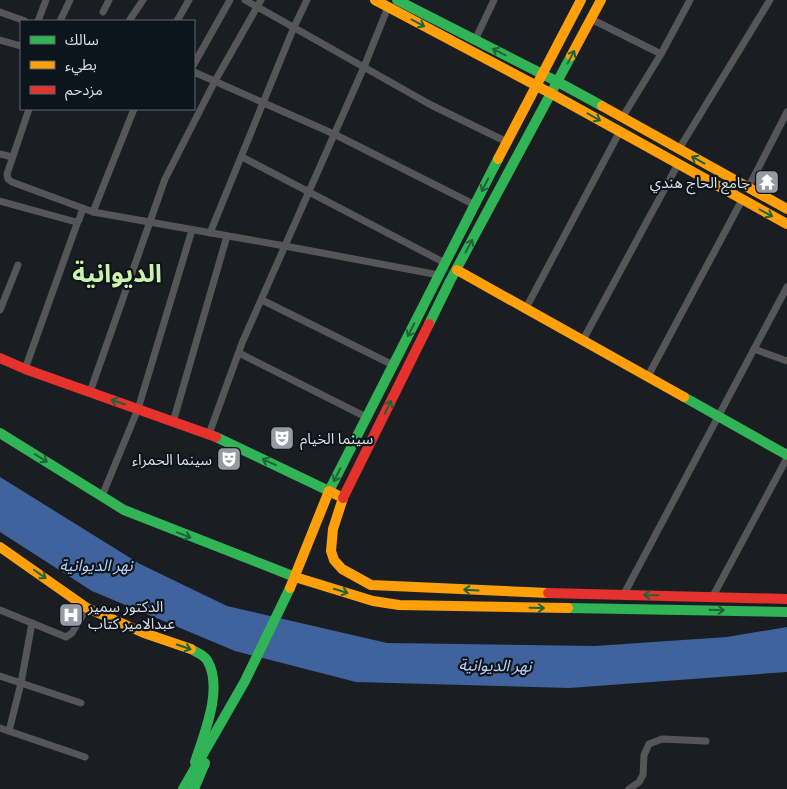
<svg xmlns="http://www.w3.org/2000/svg" width="787" height="789" viewBox="0 0 787 789" font-family="Merriweather,'Noto Sans Arabic',serif">
	<style>
		.water { fill: #40639d }
		.lines { fill: none; stroke-linecap: round; stroke-linejoin: round }
		.street { stroke: #565658; stroke-width: 7 }
		.fast { stroke: #30b455; stroke-width: 10 }
		.slow { stroke: #ff9f0a; stroke-width: 10 }
		.jam { stroke: #e5322d; stroke-width: 10 }
		.oneway { stroke: #1e6438 }
		.labels { text-anchor: middle; dominant-baseline: central; stroke-width: 4.5; stroke-linejoin: round; paint-order: stroke }
		.poi-label { font-size: 15px; fill: #dadfe5; stroke: #0d151c; text-anchor: end }
		.water-label { font-size: 16px; font-style: italic; fill: #bbd1f5; stroke: #0d151c }
		.town-label { font-size: 25px; font-weight: bold; fill: #cdf2ac; stroke: #0d151c }
	</style>
	<rect width="100%" height="100%" fill="#1a1e22"/>
	<polygon class="water" points="0,477 140,564 227,606 387,643 595,646 727,637 787,627 787,672 569,688 356,682 235,651 92,591 0,532"/>
	<g class="lines">
		<g class="street">
			<polyline points="245,0 431,105 507,142"/>
			<polyline points="0,12 25,21"/>
			<polyline points="103,12 109,0"/>
			<polyline points="591,19 661,54"/>
			<polyline points="38,21 46,0"/>
			<polyline points="60,21 70,0"/>
			<polyline points="129,21 143,0"/>
			<polyline points="177,21 189,0"/>
			<polyline points="0,40 21,46"/>
			<polyline points="475,40 494,0"/>
			<polyline points="194,64 230,0"/>
			<polyline points="194,72 334,134 475,205"/>
			<polyline points="29,109 7,174 8,179 12,182 93,212 285,246 439,275"/>
			<polyline points="622,118 661,54 690,0"/>
			<polyline points="679,149 770,0"/>
			<polyline points="0,154 12,157"/>
			<polyline points="242,157 445,263"/>
			<polyline points="748,188 787,112"/>
			<polyline points="0,201 76,222 79,220 83,208"/>
			<polyline points="93,212 134,109"/>
			<polyline points="210,233 294,27 307,0"/>
			<polyline points="262,300 393,365"/>
			<polyline points="526,308 620,131"/>
			<polyline points="0,310 18,265"/>
			<polyline points="583,340 678,164"/>
			<polyline points="754,349 787,361"/>
			<polyline points="239,353 366,417"/>
			<polyline points="25,369 78,221"/>
			<polyline points="648,376 742,200"/>
			<polyline points="90,392 165,179 215,81 261,0"/>
			<polyline points="173,422 227,236"/>
			<polyline points="209,434 242,343 364,67 388,7"/>
			<polyline points="102,496 138,409 192,230"/>
			<polyline points="624,594 787,287"/>
			<polyline points="713,596 787,458"/>
			<polyline points="0,610 66,637 72,633 87,608"/>
			<polyline points="0,676 81,703"/>
			<polyline points="0,728 85,757"/>
			<polyline points="9,731 21,683 32,623"/>
			<polyline points="629,789 639,782 643,775 644,755 649,744 662,739 706,741"/>
		</g>
		<g class="fast">
			<polyline points="397,0 558,82 602,106"/>
			<polyline points="429,324 450,281 571,56"/>
			<polyline points="684,397 787,455"/>
			<polyline points="0,433 124,510 295,577"/>
			<polyline points="216,437 329,491 498,159"/>
			<polyline points="568,608 787,612"/>
			<path d="M191,649C196,652 204,655 207,660C224,688 204,734 195,762"/>
			<polyline points="183,789 245,681 290,588"/>
			<polyline points="194,789 205,763"/>
		</g>
		<g class="slow">
			<polyline points="375,0 552,94 787,224"/>
			<polyline points="571,56 601,0"/>
			<polyline points="602,106 787,209"/>
			<polyline points="498,159 581,0"/>
			<polyline points="457,270 684,397"/>
			<polyline points="0,547 87,608 144,633 191,649"/>
			<polyline points="295,577 373,601 399,605 568,608"/>
			<polyline points="290,588 329,491 343,498 333,529 331,551 334,560 342,569 371,585 548,593"/>
		</g>
		<g class="jam">
			<polyline points="0,358 25,369 216,437"/>
			<polyline points="343,498 429,324"/>
			<polyline points="548,593 787,599"/>
		</g>
	</g>
	<defs><path id="oneway-shaft" d="M-6 0H5M1.5-3L5.5 0L1.5 3" fill="none" stroke-width="1.6" stroke-linecap="round" stroke-linejoin="round" transform="scale(1.25)"/></defs>
	<g class="oneway">
		<use href="#oneway-shaft" transform="translate(418 23) rotate(28)"/>
		<use href="#oneway-shaft" transform="translate(499 52) rotate(-153)"/>
		<use href="#oneway-shaft" transform="translate(571 57) rotate(-62)"/>
		<use href="#oneway-shaft" transform="translate(594 117) rotate(29)"/>
		<use href="#oneway-shaft" transform="translate(698 160) rotate(-151)"/>
		<use href="#oneway-shaft" transform="translate(485 185) rotate(117)"/>
		<use href="#oneway-shaft" transform="translate(766 213) rotate(28)"/>
		<use href="#oneway-shaft" transform="translate(469 246) rotate(-62)"/>
		<use href="#oneway-shaft" transform="translate(411 330) rotate(117)"/>
		<use href="#oneway-shaft" transform="translate(118 402) rotate(-161)"/>
		<use href="#oneway-shaft" transform="translate(388 407) rotate(-64)"/>
		<use href="#oneway-shaft" transform="translate(41 458) rotate(32)"/>
		<use href="#oneway-shaft" transform="translate(269 462) rotate(-155)"/>
		<use href="#oneway-shaft" transform="translate(337 475) rotate(117)"/>
		<use href="#oneway-shaft" transform="translate(184 535) rotate(21)"/>
		<use href="#oneway-shaft" transform="translate(40 574) rotate(35)"/>
		<use href="#oneway-shaft" transform="translate(471 590) rotate(-177)"/>
		<use href="#oneway-shaft" transform="translate(341 591) rotate(17)"/>
		<use href="#oneway-shaft" transform="translate(651 595) rotate(-179)"/>
		<use href="#oneway-shaft" transform="translate(537 608) rotate(1)"/>
		<use href="#oneway-shaft" transform="translate(717 610) rotate(2)"/>
		<use href="#oneway-shaft" transform="translate(184 647) rotate(19)"/>
	</g>
	<defs>
		<symbol id="temple-square" viewBox="-11 -11 22 22"><rect x="-9" y="-9" width="18" height="18" rx="4" fill="#979ba1" stroke="#0d151c"/><path d="M0-6L5-2H3V0L6.5 2.5H4V6H1.5V3h-3V6H-4V2.5H-6.5L-3 0V-2H-5Z" fill="#fff"/></symbol>
		<symbol id="theatre-square" viewBox="-11 -11 22 22"><rect x="-9" y="-9" width="18" height="18" rx="4" fill="#979ba1" stroke="#0d151c"/><path d="M-5-5.5Q0-4 5-5.5V0Q5 5 0 6Q-5 5-5 0ZM-3.3-2.5H-1v1.5H-3.3ZM1-2.5H3.3v1.5H1ZM-2.8 1Q0 5.5 2.8 1Z" fill="#fff"/></symbol>
		<symbol id="hospital-square" viewBox="-11 -11 22 22"><rect x="-9" y="-9" width="18" height="18" rx="4" fill="#979ba1" stroke="#0d151c"/><path d="M-5-5h3v3.5h4V-5h3V5h-3V1.5h-4V5h-3Z" fill="#fff"/></symbol>
	</defs>
	<g fill-rule="evenodd">
		<use href="#temple-square" x="753" y="168" width="28" height="28"/>
		<use href="#theatre-square" x="268" y="424" width="28" height="28"/>
		<use href="#theatre-square" x="215" y="445" width="28" height="28"/>
		<use href="#hospital-square" x="57" y="601" width="28" height="28"/>
	</g>
	<g class="labels">
		<g class="poi-label">
			<text x="750" y="182">جامع الحاج هندي</text>
			<text x="300" y="438" text-anchor="start">سينما الخيام</text>
			<text x="212" y="459">سينما الحمراء</text>
			<text x="88" y="606" text-anchor="start">الدكتور سمير<tspan x="88" dy="17">عبدالامير كتاب</tspan></text>
		</g>
		<g class="water-label">
			<text x="96" y="565">نهر الديوانية</text>
			<text transform="translate(495 665) rotate(1)">نهر الديوانية</text>
		</g>
		<g class="town-label">
			<text x="117" y="273">الديوانية</text>
		</g>
	</g>
	<rect x="20" y="20" width="175" height="90" fill="#0d151c" stroke="#5f666c"/>
	<rect x="30" y="36" width="25" height="8" fill="#30b455" stroke="#5f666c"/>
	<text x="65" y="45" font-size="15" fill="#dadfe5">سالك</text>
	<rect x="30" y="61" width="25" height="8" fill="#ff9f0a" stroke="#5f666c"/>
	<text x="65" y="70" font-size="15" fill="#dadfe5">بطيء</text>
	<rect x="30" y="86" width="25" height="8" fill="#e5322d" stroke="#5f666c"/>
	<text x="65" y="95" font-size="15" fill="#dadfe5">مزدحم</text>
</svg>
